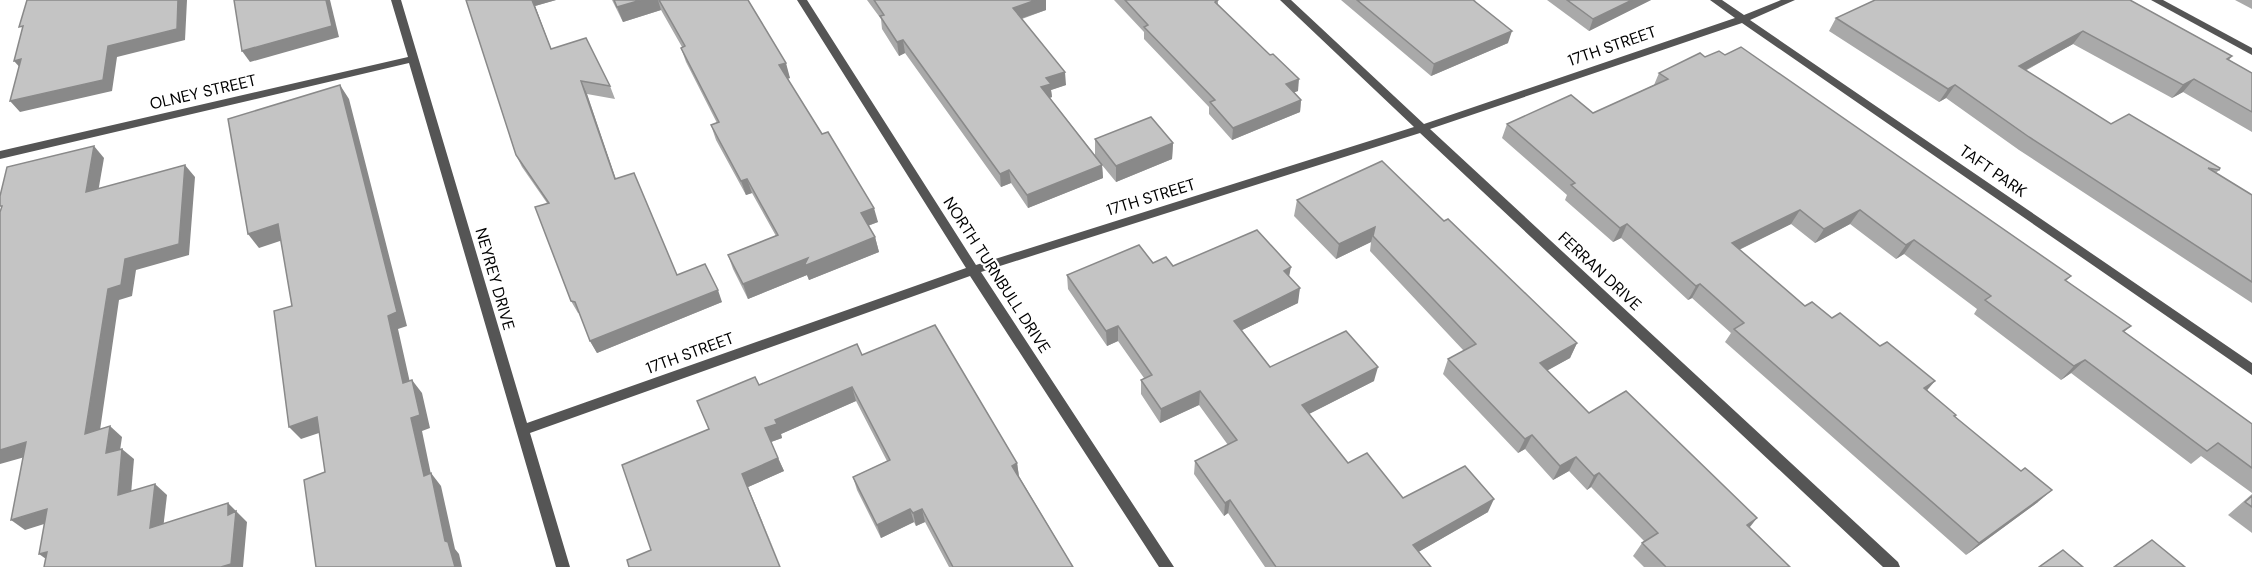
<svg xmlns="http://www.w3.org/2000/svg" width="2252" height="567" viewBox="0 0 2252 567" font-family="'DM Sans',sans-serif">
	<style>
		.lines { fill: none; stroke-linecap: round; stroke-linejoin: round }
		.street { fill: #555; fill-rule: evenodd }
		.wall { fill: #a9a9a9 }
		.shaded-wall { fill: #898989 }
		.building { fill: #c4c4c4; stroke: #898989; stroke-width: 1.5 }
		.labels { text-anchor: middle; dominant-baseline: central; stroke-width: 4.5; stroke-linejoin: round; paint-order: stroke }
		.street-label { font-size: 16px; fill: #000; stroke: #fff }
	</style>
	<rect width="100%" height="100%" fill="#fff"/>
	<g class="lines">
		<g class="street">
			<polygon points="391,0 401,0 527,423 966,268 797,0 807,0 976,265 1414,127 1280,0 1291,0 1424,124 1735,18 1710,0 1722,0 1744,15 1781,0 1795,0 1750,20 2252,363 2252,375 1742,23 1430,129 1898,562 1900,567 1883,567 1420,133 981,272 1174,567 1159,567 970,276 530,433 570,567 556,567 409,63 0,159 0,151 408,57"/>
			<polygon points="2151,0 2163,0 2252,48 2252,55"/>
		</g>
	</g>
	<g class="wall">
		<polygon points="466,0 556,0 535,6 551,49 610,86 615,99 587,94 616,179 677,275 722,302 597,353 590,341 580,313 578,313 571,301 547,203 522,167 516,155"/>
		<polygon points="612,0 748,0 790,78 787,79 878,222 868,226 875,237 879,252 809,280 807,275 748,299 733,269 728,255 776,236 752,193 746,195 716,140 711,125 717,123 686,62 681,48 682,47 661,10 623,22"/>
		<polygon points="867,0 1046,0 1046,10 1022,19 1066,85 1051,90 1052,97 1050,98 1095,155 1095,139 1173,143 1172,159 1116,182 1102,165 1103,178 1028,208 1011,183 1001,187 905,53 899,56 882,29 881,19"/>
		<polygon points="1114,0 1218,0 1218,5 1298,91 1294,92 1301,100 1300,112 1232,140 1209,114 1209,107 1144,39 1144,32"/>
		<polygon points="1341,0 1476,0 1474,1 1508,43 1431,76"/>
		<polygon points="1547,0 1651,0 1589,31"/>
		<polygon points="2130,0 2232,56 2229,60 2252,73 2252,132 2183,92 2172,98 2073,44 2025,71 2111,124 2219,170 2216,173 2252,195 2252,303 2019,150 1946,98 1939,102 1829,31 1836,18"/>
		<polygon points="2235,0 2252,0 2252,9"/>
		<polygon points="1705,57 2071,276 2066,281 2131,326 2124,332 2252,424 2252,493 2201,456 2191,464 2071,373 2061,380 1974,314 1977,309 1904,254 1896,259 1850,224 1815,243 1791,224 1739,250 1805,306 1832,318 1927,390 1955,416 2038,502 1966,555 1725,342 1731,333 1692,298 1688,300 1621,238 1613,242 1565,200 1567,195 1502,138 1507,124 1593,113 1654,85 1659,73"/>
		<polygon points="1297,200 1444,221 1577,343 1570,358 1547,370 1589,413 1750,528 1790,567 1644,567 1633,556 1642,543 1644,541 1591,487 1587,490 1569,471 1553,480 1525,449 1518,453 1443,374 1448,359 1464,351 1370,251 1371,242 1336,259 1294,216"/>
		<polygon points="1173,266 1289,277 1298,303 1242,330 1270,367 1374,381 1309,414 1348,463 1403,498 1488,512 1418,552 1431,567 1265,567 1228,513 1224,516 1194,474 1195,461 1228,445 1199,405 1160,423 1141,394 1141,380 1144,378 1118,341 1107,346 1068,289 1067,275"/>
		<polygon points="862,355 1017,463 1019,476 1073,567 949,567 925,522 916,526 914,522 881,538 857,490 853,477 887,461 856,401 781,434 782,438 771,442 784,471 748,487 651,550 709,429 759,385"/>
		<polygon points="2252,494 2252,533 2228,515"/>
	</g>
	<g class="shaded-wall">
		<polygon points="178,0 187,0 185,40 117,57 112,91 20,112 10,101 108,46"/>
		<polygon points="326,0 330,0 339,37 250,62 242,51"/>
		<polygon points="532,0 556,0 535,6 556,62"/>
		<polygon points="641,0 658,0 661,10 623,22 617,7"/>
		<polygon points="1036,0 1046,0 1046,10 1014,21 1013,8"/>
		<polygon points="1632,0 1651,0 1589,31 1593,19"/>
		<polygon points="1512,31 1508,43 1431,76 1434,64"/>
		<polygon points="2083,31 2073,44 2009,79 2019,66"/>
		<polygon points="903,40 905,53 899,56 897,42"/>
		<polygon points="21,59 23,71 14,61"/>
		<polygon points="786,63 790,78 783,80 779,65"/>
		<polygon points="1065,72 1066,85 1051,90 1052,97 1042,100 1041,87 1046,78"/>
		<polygon points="1299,79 1298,91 1284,96 1286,84"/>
		<polygon points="2194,79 2183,92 2172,98 2183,85"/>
		<polygon points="581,81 587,94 620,192 615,179"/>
		<polygon points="340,85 349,99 407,326 398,329 413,396 403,383 388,316"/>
		<polygon points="1955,85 1946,98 1939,102 1948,89"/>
		<polygon points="1301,100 1300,112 1232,140 1233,128"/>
		<polygon points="1173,143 1172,159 1116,182 1116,166"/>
		<polygon points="94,146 104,158 96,204 86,192"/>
		<polygon points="185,165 195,177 189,255 136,270 132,296 119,300 98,444 85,434 108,289 125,259"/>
		<polygon points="1102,165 1103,178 1028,208 1027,195"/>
		<polygon points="1009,170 1011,183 1001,187 1000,174"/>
		<polygon points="747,179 752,193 746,195 741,181"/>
		<polygon points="874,208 878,222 864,227 861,213"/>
		<polygon points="1800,210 1791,224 1724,257 1732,243"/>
		<polygon points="1860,210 1850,224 1815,243 1824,229"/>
		<polygon points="278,224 289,238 259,248 248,234"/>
		<polygon points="1627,224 1621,238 1613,242 1620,228"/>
		<polygon points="1375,227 1371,242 1336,259 1339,244"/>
		<polygon points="875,237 879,252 809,280 807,275 748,299 743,284 808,258"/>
		<polygon points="1914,240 1904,254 1896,259 1906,245"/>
		<polygon points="1291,267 1288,282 1284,271"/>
		<polygon points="1700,284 1692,298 1688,300 1696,286"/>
		<polygon points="1300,288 1298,303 1232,335 1234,321"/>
		<polygon points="718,290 722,302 597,353 590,341"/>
		<polygon points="1118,326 1118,341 1107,346 1106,331"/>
		<polygon points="1577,343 1570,358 1534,378 1540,363"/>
		<polygon points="2085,360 2071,373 2061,380 2074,366"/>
		<polygon points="1378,367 1374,381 1299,419 1302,405"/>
		<polygon points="412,380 422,393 430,428 422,431 434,489 424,476 411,418"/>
		<polygon points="1935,381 1923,395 1924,388"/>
		<polygon points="852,387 856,401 781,434 782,438 771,442 765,428 775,420"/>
		<polygon points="1200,391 1199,405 1160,423 1161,409"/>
		<polygon points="317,417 328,430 301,439 289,427"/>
		<polygon points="110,426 122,437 118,464 106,453"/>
		<polygon points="1532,435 1525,449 1518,453 1525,439"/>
		<polygon points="26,442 39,453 0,464 0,450"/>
		<polygon points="122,449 134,459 130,506 118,495"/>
		<polygon points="1576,457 1569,471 1553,480 1560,466"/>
		<polygon points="778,458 784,471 748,487 781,567 742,474"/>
		<polygon points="1017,463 1019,477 1012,466"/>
		<polygon points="431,473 441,486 455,549 459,554 462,567 455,567 445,541"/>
		<polygon points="1599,473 1591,487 1587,490 1594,476"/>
		<polygon points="155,484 167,495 162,538 150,528"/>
		<polygon points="2052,490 2038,502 1966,555 1979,543"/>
		<polygon points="1494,499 1488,512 1408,558 1413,545"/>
		<polygon points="1230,500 1228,513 1224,516 1225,503"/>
		<polygon points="228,503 247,522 243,567 221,567 228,515"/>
		<polygon points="47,509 60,519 25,530 11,520"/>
		<polygon points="910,509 914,522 881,538 877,525"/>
		<polygon points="922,509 925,522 916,526 913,513"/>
		<polygon points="1757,518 1746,532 1747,525"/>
		<polygon points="47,552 53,564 39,554"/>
	</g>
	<g class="building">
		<polygon points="27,0 178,0 177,29 108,46 103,80 10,101 21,59 14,61 23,26 19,27"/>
		<polygon points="234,0 326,0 332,26 242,51"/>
		<polygon points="466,0 532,0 551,49 586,38 610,86 581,81 615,179 634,173 677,275 705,264 718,290 590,341 575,302 571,301 535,207 549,203 516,155"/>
		<polygon points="614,0 641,0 617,7"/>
		<polygon points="659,0 748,0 786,63 779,65 822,134 828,132 874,208 861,213 875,237 804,266 808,258 743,284 728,255 778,235 747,179 741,181 711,125 719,122 681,48 685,46"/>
		<polygon points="874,0 1036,0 1013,8 1065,72 1046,78 1051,84 1041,87 1102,165 1027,195 1009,170 1000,174 903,40 897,42 880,16 884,15"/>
		<polygon points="1125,0 1218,0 1215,2 1270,55 1273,54 1299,79 1286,84 1301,100 1233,128 1210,102 1215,100 1144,27 1148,25"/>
		<polygon points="1357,0 1473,0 1512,31 1434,64"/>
		<polygon points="1567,0 1632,0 1593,19"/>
		<polygon points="1875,0 2130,0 2232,56 2227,59 2252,73 2252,112 2194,79 2183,85 2083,31 2019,66 2111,124 2129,114 2220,168 2219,170 2208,168 2252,195 2252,282 2029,137 1955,85 1948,89 1836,18"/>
		<polygon points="1741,47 2071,276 2065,280 2131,326 2123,331 2252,424 2252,468 2218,443 2207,451 2085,360 2074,366 1985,300 1991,296 1914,240 1906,245 1860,210 1824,229 1800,210 1732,243 1805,306 1812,302 1832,318 1840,313 1880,346 1887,342 1935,381 1924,388 1956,415 1954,416 2021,471 2025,468 2052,490 1979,543 1734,329 1744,323 1700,284 1696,286 1627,224 1620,228 1571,185 1575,183 1507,124 1571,95 1593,113 1668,79 1659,73 1700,53 1705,57 1719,51 1725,55"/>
		<polygon points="340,85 397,312 388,316 403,383 412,380 420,415 411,418 424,476 431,473 445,541 448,542 455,567 316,567 304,480 325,472 317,417 289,427 274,311 292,306 278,224 248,234 228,119"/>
		<polygon points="1151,117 1173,143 1116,166 1095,139"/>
		<polygon points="94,146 86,192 185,165 179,244 125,259 121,285 108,289 85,434 110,426 106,453 122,449 118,495 155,484 150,528 228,503 228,515 236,511 231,564 221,567 44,567 47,552 39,554 47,509 11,520 26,442 0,450 0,212 2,206 0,206 0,196 7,167"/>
		<polygon points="1382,161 1444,221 1448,219 1577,343 1540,363 1589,413 1626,391 1757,518 1747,525 1790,567 1665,567 1666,567 1642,543 1658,533 1599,473 1594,476 1576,457 1560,466 1532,435 1525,439 1448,359 1476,344 1373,236 1375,227 1339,244 1297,200"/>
		<polygon points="1257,230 1291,267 1284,271 1300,288 1234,321 1270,367 1346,331 1378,367 1302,405 1348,463 1367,453 1403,498 1465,466 1494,499 1413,545 1431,567 1276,567 1230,500 1225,503 1195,461 1237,440 1200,391 1161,409 1141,380 1152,375 1118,326 1106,331 1067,275 1139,245 1153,263 1166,257 1173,266"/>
		<polygon points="935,325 1017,463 1012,466 1073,567 953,567 922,509 913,513 910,509 877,525 853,477 890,460 852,387 775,420 777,424 765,428 778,458 742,474 780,567 629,567 627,560 651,550 622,465 709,429 697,401 755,377 759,385 857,344 862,355"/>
		<polygon points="2252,496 2252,507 2245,502"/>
		<polygon points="2152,540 2185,567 2114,567"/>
		<polygon points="2063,550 2083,567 2039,567"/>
	</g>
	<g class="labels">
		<g class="street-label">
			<text transform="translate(1612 46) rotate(-19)">17TH STREET</text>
			<text transform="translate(203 92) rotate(-13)">OLNEY STREET</text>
			<text transform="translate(1993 171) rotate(35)">TAFT PARK</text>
			<text transform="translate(1151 197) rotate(-17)">17TH STREET</text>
			<text transform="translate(1600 271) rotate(43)">FERRAN DRIVE</text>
			<text transform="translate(997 275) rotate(57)">NORTH TURNBULL DRIVE</text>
			<text transform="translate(495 279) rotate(74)">NEYREY DRIVE</text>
			<text transform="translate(690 353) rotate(-20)">17TH STREET</text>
		</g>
	</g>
</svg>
